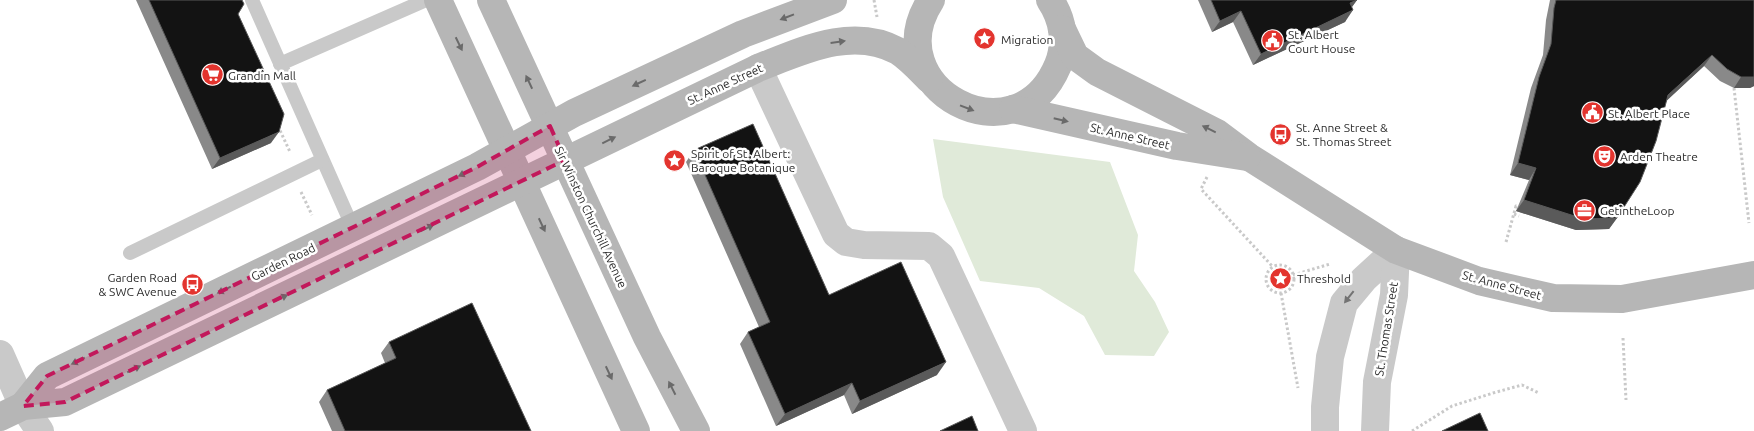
<svg xmlns="http://www.w3.org/2000/svg" width="1754" height="431" viewBox="0 0 1754 431" font-family="Ubuntu,sans-serif">
	<style>
		.green { fill: #e0ead9 }
		.lines { fill: none; stroke-linecap: round; stroke-linejoin: round }
		.path { stroke: #c9c9c9; stroke-width: 3; stroke-dasharray: 2.5 2.5; stroke-linecap: butt }
		.lane { stroke: #c9c9c9; stroke-width: 14 }
		.street { stroke: #c9c9c9; stroke-width: 28 }
		.secondary { stroke: #b6b6b6; stroke-width: 28 }
		.wall { fill: #898989 }
		.shaded-wall { fill: #5a5a5a }
		.building { fill: #131313; stroke: #5a5a5a }
		.oneway { fill: #6a6a6a }
		.oneway2 { fill: #737373 }
		.marked { fill: #c2185b; fill-opacity: 0.2; stroke: #c2185b; stroke-width: 4; stroke-dasharray: 10 6; stroke-linejoin: round }
		.labels { text-anchor: middle; dominant-baseline: central; stroke-width: 5; stroke-linejoin: round; paint-order: stroke }
		.poi-label { font-size: 12px; fill: #2c2c2c; stroke: #fff; text-anchor: start }
		.street-label { font-size: 12px; fill: #2c2c2c; stroke: #fff }
	</style>
	<rect width="100%" height="100%" fill="#fff"/>
	<polygon class="green" points="933,139 1110,162 1138,235 1134,271 1155,302 1169,332 1154,356 1105,355 1084,316 1039,288 980,281 943,197"/>
	<g class="lines">
		<g class="path">
			<polyline points="874,0 877,17"/>
			<polyline points="1734,88 1749,223"/>
			<polyline points="278,126 290,152"/>
			<polyline points="1207,177 1201,189 1273,267"/>
			<polyline points="301,192 312,215"/>
			<polyline points="1514,214 1519,216"/>
			<polyline points="1506,242 1516,206 1518,207"/>
			<circle cx="1280" cy="279" r="14"/>
			<polyline points="1293,275 1330,264"/>
			<polyline points="1281,293 1298,388"/>
			<polyline points="1623,338 1626,400"/>
			<polyline points="1412,431 1452,406 1493,393 1522,385 1539,393"/>
		</g>
		<g class="lane">
			<polyline points="252,0 353,228"/>
			<polyline points="280,64 426,0"/>
			<polyline points="130,253 322,160"/>
		</g>
		<g class="street">
			<polyline points="758,68 836,234 846,242 864,245 929,246 941,256 1023,431"/>
			<polyline points="0,354 23,406 40,431"/>
			<polyline points="1325,431 1325,407 1330,357 1344,303 1364,279 1396,250"/>
			<polyline points="1375,431 1377,382 1394,295 1396,250"/>
		</g>
		<g class="secondary">
			<polyline points="438,0 636,431"/>
			<polyline points="491,0 647,337 696,431"/>
			<path d="M931,0C874,87 1016,165 1058,65C1067,43 1063,19 1050,0"/>
			<polyline points="1062,29 1075,56 1097,72 1217,133 1249,157 1396,250 1479,281 1553,298 1622,299 1754,275"/>
			<polyline points="1013,109 1177,146 1247,157"/>
			<polyline points="23,406 47,376 477,167 574,113 743,34 833,0"/>
			<path d="M0,417L23,406L65,402L758,68C802,51 852,26 898,51C909,58 920,70 929,79"/>
		</g>
	</g>
	<g class="wall">
		<polygon points="136,0 242,0 238,14 271,143 212,169"/>
		<polygon points="1198,0 1357,0 1352,7 1345,22 1253,65 1233,22 1212,32"/>
		<polygon points="1550,0 1754,0 1754,86 1750,88 1734,88 1720,81 1704,66 1667,100 1617,218 1609,229 1576,230 1516,211 1529,180 1510,175 1531,88 1543,55 1546,20"/>
		<polygon points="694,150 829,295 937,375 852,414 844,395 776,426 740,344 748,332 759,327 686,162"/>
		<polygon points="389,342 531,431 332,431 319,402 327,390 385,363 381,353"/>
	</g>
	<g class="shaded-wall">
		<polygon points="1357,0 1349,11 1350,3"/>
		<polygon points="1353,10 1345,22 1253,65 1261,54"/>
		<polygon points="1241,11 1233,22 1212,32 1220,21"/>
		<polygon points="1712,55 1704,66 1661,106 1668,95"/>
		<polygon points="1741,77 1754,77 1754,86 1750,88 1734,88"/>
		<polygon points="279,132 271,143 212,169 220,158"/>
		<polygon points="1518,163 1536,168 1529,180 1510,175"/>
		<polygon points="1524,200 1617,218 1609,229 1576,230 1516,211"/>
		<polygon points="946,362 937,375 852,414 860,401"/>
		<polygon points="852,383 844,395 776,426 785,414"/>
	</g>
	<g class="building">
		<polygon points="149,0 242,0 244,4 238,14 284,114 279,132 220,158"/>
		<polygon points="1211,0 1357,0 1350,3 1353,10 1261,54 1241,11 1220,21"/>
		<polygon points="1556,0 1754,0 1754,77 1741,77 1727,69 1712,55 1668,95 1656,141 1640,182 1617,218 1584,219 1524,200 1536,168 1518,163 1539,77 1551,44 1554,8"/>
		<polygon points="753,124 829,295 901,262 946,362 860,401 852,383 785,414 748,332 770,322 694,150"/>
		<polygon points="472,303 531,431 345,431 327,390 396,358 389,342"/>
		<polygon points="1480,413 1488,431 1442,431"/>
		<polygon points="972,416 978,431 940,431"/>
	</g>
	<defs><path id="oneway-solid" d="M-6-.8H1V-3.2L6.5 0L1 3.2V.8H-6Z" transform="scale(1.25)"/></defs>
	<g class="oneway">
		<use href="#oneway-solid" transform="translate(787 17) rotate(159)"/>
		<use href="#oneway-solid" transform="translate(838 42) rotate(-8)"/>
		<use href="#oneway-solid" transform="translate(459 44) rotate(64)"/>
		<use href="#oneway-solid" transform="translate(529 82) rotate(-115)"/>
		<use href="#oneway-solid" transform="translate(639 83) rotate(155)"/>
		<use href="#oneway-solid" transform="translate(967 108) rotate(21)"/>
		<use href="#oneway-solid" transform="translate(1061 120) rotate(13)"/>
		<use href="#oneway-solid" transform="translate(1209 129) rotate(-154)"/>
		<use href="#oneway-solid" transform="translate(609 140) rotate(-26)"/>
		<use href="#oneway-solid" transform="translate(465 173) rotate(154)"/>
		<use href="#oneway-solid" transform="translate(542 225) rotate(65)"/>
		<use href="#oneway-solid" transform="translate(427 228) rotate(-26)"/>
		<use href="#oneway-solid" transform="translate(224 290) rotate(154)"/>
		<use href="#oneway-solid" transform="translate(281 298) rotate(-26)"/>
		<use href="#oneway-solid" transform="translate(78 361) rotate(154)"/>
		<use href="#oneway-solid" transform="translate(134 369) rotate(-26)"/>
		<use href="#oneway-solid" transform="translate(609 373) rotate(65)"/>
		<use href="#oneway-solid" transform="translate(672 388) rotate(-117)"/>
	</g>
	<use class="oneway2" href="#oneway-solid" transform="translate(1349 297) rotate(128)"/>
	<path class="marked" d="M550,126L565,160L65,402L23,406L47,376L477,167Z"/>
	<defs>
		<symbol id="sight-disc" viewBox="-11 -11 22 22"><circle r="9.5" fill="#e3342e" stroke="#fff"/><path d="M0-6L1.8-2.2L6-1.7L2.9 1.2L3.7 5.4L0 3.3L-3.7 5.4L-2.9 1.2L-6-1.7L-1.8-2.2Z" fill="#fff"/></symbol>
		<symbol id="civic-disc" viewBox="-11 -11 22 22"><circle r="9.5" fill="#e3342e" stroke="#fff"/><path d="M-.6-6.5H3V-4.5H.6V-3L4-1V1h2V6H-6V1h2V-1L-.6-3ZM-1.2 2.5V6h2.4V2.5Z" fill="#fff"/></symbol>
		<symbol id="supermarket-disc" viewBox="-11 -11 22 22"><circle r="9.5" fill="#e3342e" stroke="#fff"/><path d="M-6-5.5h2.5l.6 2H6L4.5 2H-2.5L-4.4-4H-6ZM-1.5 3.2a1.3 1.3 0 1 0 .1 0ZM3 3.2a1.3 1.3 0 1 0 .1 0Z" fill="#fff"/></symbol>
		<symbol id="bus-disc" viewBox="-11 -11 22 22"><circle r="9.5" fill="#e3342e" stroke="#fff"/><path d="M-5-6H5V4H4V6H2V4H-2V6H-4V4H-5ZM-3.5-4V0h7V-4ZM-3.5 1.2v1.5H-2V1.2ZM2 1.2v1.5H3.5V1.2Z" fill="#fff"/></symbol>
		<symbol id="theatre-disc" viewBox="-11 -11 22 22"><circle r="9.5" fill="#e3342e" stroke="#fff"/><path d="M-5-5.5Q0-4 5-5.5V0Q5 5 0 6Q-5 5-5 0ZM-3.3-2.5H-1v1.5H-3.3ZM1-2.5H3.3v1.5H1ZM-2.8 1Q0 5.5 2.8 1Z" fill="#fff"/></symbol>
		<symbol id="office-disc" viewBox="-11 -11 22 22"><circle r="9.5" fill="#e3342e" stroke="#fff"/><path d="M-6-3h4V-5.5h4V-3h4V5H-6ZM-1-4.5V-3h2v-1.5ZM-6 0V1H6V0Z" fill="#fff"/></symbol>
	</defs>
	<g fill-rule="evenodd">
		<use href="#sight-disc" x="972" y="26" width="25" height="25"/>
		<use href="#civic-disc" x="1260" y="28" width="25" height="25"/>
		<use href="#supermarket-disc" x="200" y="62" width="25" height="25"/>
		<use href="#civic-disc" x="1580" y="100" width="25" height="25"/>
		<use href="#bus-disc" x="1268" y="122" width="25" height="25"/>
		<use href="#theatre-disc" x="1592" y="144" width="25" height="25"/>
		<use href="#sight-disc" x="662" y="148" width="25" height="25"/>
		<use href="#office-disc" x="1572" y="198" width="25" height="25"/>
		<use href="#sight-disc" x="1268" y="266" width="25" height="25"/>
		<use href="#bus-disc" x="180" y="272" width="25" height="25"/>
	</g>
	<g class="labels">
		<g class="poi-label">
			<text x="1288" y="34">St. Albert<tspan x="1288" dy="14">Court House</tspan></text>
			<text x="1001" y="39">Migration</text>
			<text x="228" y="75">Grandin Mall</text>
			<text x="1608" y="113">St. Albert Place</text>
			<text x="1296" y="127">St. Anne Street &amp;<tspan x="1296" dy="14">St. Thomas Street</tspan></text>
			<text x="691" y="153">Spirit of St. Albert:<tspan x="691" dy="14">Baroque Botanique</tspan></text>
			<text x="1620" y="156">Arden Theatre</text>
			<text x="1600" y="210">GetintheLoop</text>
			<text x="177" y="277" text-anchor="end">Garden Road<tspan x="177" dy="14">&amp; SWC Avenue</tspan></text>
			<text x="1297" y="278">Threshold</text>
		</g>
		<g class="street-label">
			<text transform="translate(725 84) rotate(-25)">St. Anne Street</text>
			<text transform="translate(1130 136) rotate(13)">St. Anne Street</text>
			<text transform="translate(591 217) rotate(65)">Sir Winston Churchill Avenue</text>
			<text transform="translate(283 262) rotate(-26)">Garden Road</text>
			<text transform="translate(1502 285) rotate(15)">St. Anne Street</text>
			<text transform="translate(1386 329) rotate(-81)">St. Thomas Street</text>
		</g>
	</g>
</svg>
